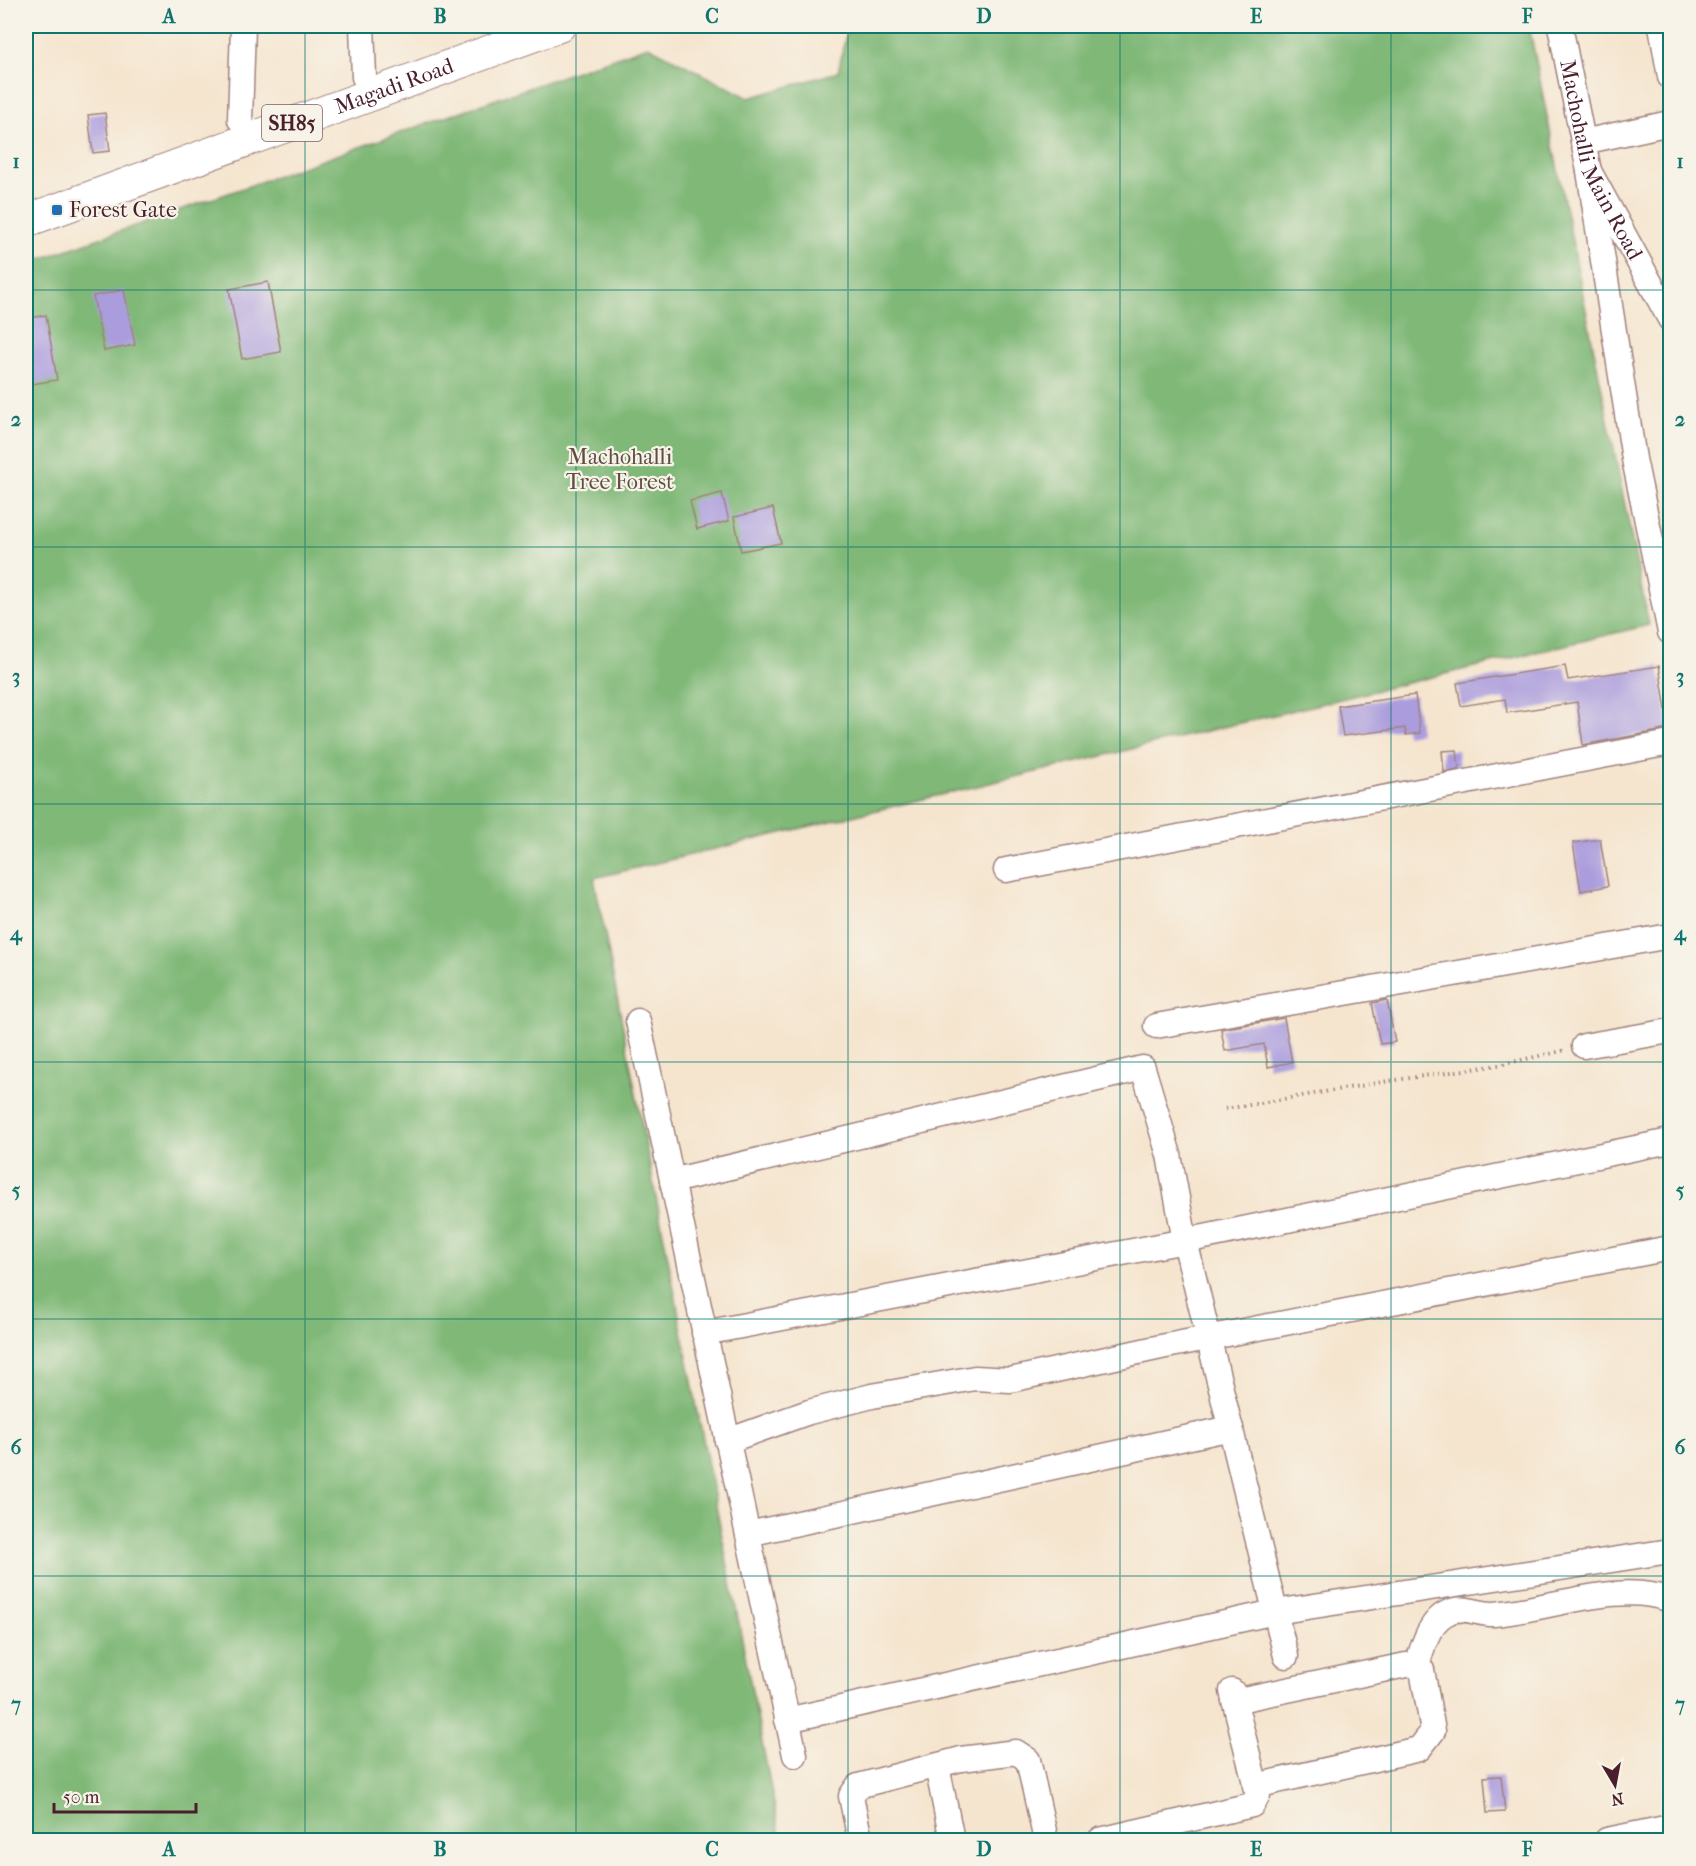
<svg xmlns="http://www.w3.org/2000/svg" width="1696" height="1866" viewBox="0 0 1696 1866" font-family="'IM FELL French Canon',serif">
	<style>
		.forest { fill: #7fb877; stroke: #646c51; stroke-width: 1.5 }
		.building { fill: #ab9cdd }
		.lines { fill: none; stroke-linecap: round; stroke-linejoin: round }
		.minor-casing { stroke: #a0827d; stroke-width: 27 }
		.major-casing { stroke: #a0827d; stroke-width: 34 }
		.path { stroke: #a0827d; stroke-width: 4; stroke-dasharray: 1.5 4.5; stroke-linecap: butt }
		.minor { stroke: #fff; stroke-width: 24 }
		.major { stroke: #fff; stroke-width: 32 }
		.grid { fill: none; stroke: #0f766e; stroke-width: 1.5; stroke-opacity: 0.55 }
		.poi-dot { fill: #1f6fb2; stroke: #f7f3e8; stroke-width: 2 }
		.labels { text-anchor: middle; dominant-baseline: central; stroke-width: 4.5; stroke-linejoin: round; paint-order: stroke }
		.shield { fill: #f7f3e8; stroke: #7e5f64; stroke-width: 1.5 }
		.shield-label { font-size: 21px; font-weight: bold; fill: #4a1f2b }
		.street-label { font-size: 22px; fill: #4a1f2b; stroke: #f7f3e8 }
		.poi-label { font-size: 22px; fill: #4a1f2b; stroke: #f7f3e8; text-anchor: start }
		.park-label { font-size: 22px; fill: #5f4d43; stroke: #f7f3e8 }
		.neatline { fill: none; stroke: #0f766e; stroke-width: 2 }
		.grid-label { font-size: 20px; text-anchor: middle; font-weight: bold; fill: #0f766e }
	</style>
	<rect width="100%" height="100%" fill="#f7f3e8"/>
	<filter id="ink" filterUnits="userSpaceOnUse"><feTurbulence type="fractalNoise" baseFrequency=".0167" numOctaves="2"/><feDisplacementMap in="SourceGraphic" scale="12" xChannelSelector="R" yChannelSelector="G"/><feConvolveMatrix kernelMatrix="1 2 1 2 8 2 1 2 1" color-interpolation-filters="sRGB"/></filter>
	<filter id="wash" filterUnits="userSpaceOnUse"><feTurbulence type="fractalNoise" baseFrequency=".008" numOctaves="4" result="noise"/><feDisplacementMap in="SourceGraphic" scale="24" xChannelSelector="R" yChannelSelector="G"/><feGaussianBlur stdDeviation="1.35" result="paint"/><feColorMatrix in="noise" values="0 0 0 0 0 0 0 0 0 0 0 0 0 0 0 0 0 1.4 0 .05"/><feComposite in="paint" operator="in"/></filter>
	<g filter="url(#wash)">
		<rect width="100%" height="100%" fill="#f5e5cf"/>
		<polygon class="forest" points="848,26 1529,26 1649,625 594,878 781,1840 26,1840 26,264 648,46 749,98 838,72"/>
		<g id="blocks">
			<g class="building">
				<polygon points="105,113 110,151 93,153 88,115"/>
				<polygon points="268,282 281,352 242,359 229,289"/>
				<polygon points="124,290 135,345 104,351 93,296"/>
				<polygon points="46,315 57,380 32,384 26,344 26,319"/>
				<polygon points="722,493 729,521 697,529 690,501"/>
				<polygon points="773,508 781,543 741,551 734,517"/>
				<polygon points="1565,666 1568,680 1659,666 1669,729 1583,745 1577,702 1507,713 1505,699 1461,706 1457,683"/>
				<polygon points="1415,695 1420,733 1406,735 1405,728 1343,736 1338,706"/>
				<polygon points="1457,750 1459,769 1444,772 1442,751"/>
				<polygon points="1600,839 1608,886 1581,891 1573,843"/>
				<polygon points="1387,1000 1395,1042 1380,1044 1372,1003"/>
				<polygon points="1284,1018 1292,1062 1268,1067 1264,1044 1225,1051 1221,1029"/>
				<polygon points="1501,1776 1505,1812 1487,1813 1484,1777"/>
			</g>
		</g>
	</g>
	<g filter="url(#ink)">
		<use href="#blocks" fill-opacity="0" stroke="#a0827d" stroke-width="1.5"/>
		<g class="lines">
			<defs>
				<g id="minor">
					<polyline points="362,26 364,77"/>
					<path id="s1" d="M1560,26L1589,171L1670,319"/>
					<polyline points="1661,26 1670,77"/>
					<polyline points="240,120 243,26"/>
					<polyline points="1583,142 1670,123"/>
					<polyline points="1589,171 1634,459 1670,632"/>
					<polyline points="1006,870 1670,743"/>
					<polyline points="638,1021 795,1755"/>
					<polyline points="1156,1026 1670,936"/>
					<polyline points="1584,1046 1670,1031"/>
					<polyline points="672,1181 1143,1068 1169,1155 1185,1241 1286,1656"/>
					<polyline points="704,1333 1185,1241 1670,1141"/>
					<polyline points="727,1441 809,1412 872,1396 975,1378 1010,1380 1161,1347 1670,1248"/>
					<polyline points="748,1534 1231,1428"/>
					<path d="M1417,1665C1423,1646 1429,1620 1449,1612C1464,1605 1479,1615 1494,1614C1548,1610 1619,1580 1670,1600"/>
					<polyline points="1234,1701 1406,1665 1417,1665 1422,1670 1433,1731 1419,1749 1255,1786"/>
					<polyline points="787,1720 1275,1612 1670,1551"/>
					<polyline points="937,1766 952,1840"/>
					<polyline points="860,1840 851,1796 858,1786 961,1759 1016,1752 1028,1760 1046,1840"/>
					<polyline points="1100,1840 1252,1805 1258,1795 1232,1691"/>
					<polyline points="1607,1840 1670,1827"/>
				</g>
				<g id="major">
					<path id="s2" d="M26,221L559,26"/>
				</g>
			</defs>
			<use href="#minor" class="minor-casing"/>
			<use href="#major" class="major-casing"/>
			<polyline class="path" points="1225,1109 1389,1081 1499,1065 1566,1050"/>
			<use href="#minor" class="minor"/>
			<use href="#major" class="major"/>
		</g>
	</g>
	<path class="grid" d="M305,26V1840M576,26V1840M848,26V1840M1120,26V1840M1391,26V1840M26,290H1670M26,547H1670M26,804H1670M26,1062H1670M26,1319H1670M26,1576H1670"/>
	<rect class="poi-dot" x="51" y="204" width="12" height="12" rx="3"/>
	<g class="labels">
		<rect class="shield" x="262" y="105" width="60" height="36" rx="4.5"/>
		<g class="shield-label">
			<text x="292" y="123">SH85</text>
		</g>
		<g class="street-label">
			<text stroke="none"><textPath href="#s2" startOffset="392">Magadi Road</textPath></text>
			<text stroke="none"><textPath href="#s1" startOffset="141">Machohalli Main Road</textPath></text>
		</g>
		<g class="poi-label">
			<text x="69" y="210">Forest Gate</text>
		</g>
		<g class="park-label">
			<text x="620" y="457">Machohalli<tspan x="620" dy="25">Tree Forest</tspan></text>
		</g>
	</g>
	<rect width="1696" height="1866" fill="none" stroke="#f7f3e8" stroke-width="66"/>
	<g transform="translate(1615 1785) rotate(170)" stroke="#f7f3e8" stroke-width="4.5" paint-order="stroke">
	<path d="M0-4.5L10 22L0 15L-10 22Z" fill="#4a1f2b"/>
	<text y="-9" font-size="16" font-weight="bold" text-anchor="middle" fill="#4a1f2b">N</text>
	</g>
	<path d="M54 1803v9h142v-9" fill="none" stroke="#4a1f2b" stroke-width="3"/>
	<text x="63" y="1803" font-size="18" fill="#4a1f2b" stroke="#f7f3e8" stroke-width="4.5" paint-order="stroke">50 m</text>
	<rect x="33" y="33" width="1630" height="1800" class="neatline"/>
	<g class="grid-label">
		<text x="169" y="23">A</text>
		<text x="440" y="23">B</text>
		<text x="712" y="23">C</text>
		<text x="984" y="23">D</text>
		<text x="1256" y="23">E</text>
		<text x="1527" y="23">F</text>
		<text x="16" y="168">1</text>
		<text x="1680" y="168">1</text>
		<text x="16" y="426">2</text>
		<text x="1680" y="426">2</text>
		<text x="16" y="683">3</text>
		<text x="1680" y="683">3</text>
		<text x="16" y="940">4</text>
		<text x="1680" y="940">4</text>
		<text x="16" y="1197">5</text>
		<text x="1680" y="1197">5</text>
		<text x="16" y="1454">6</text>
		<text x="1680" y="1454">6</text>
		<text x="16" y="1711">7</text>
		<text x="1680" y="1711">7</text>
		<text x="169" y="1856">A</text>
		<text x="440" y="1856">B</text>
		<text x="712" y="1856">C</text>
		<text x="984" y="1856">D</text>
		<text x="1256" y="1856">E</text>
		<text x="1527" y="1856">F</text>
	</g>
</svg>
